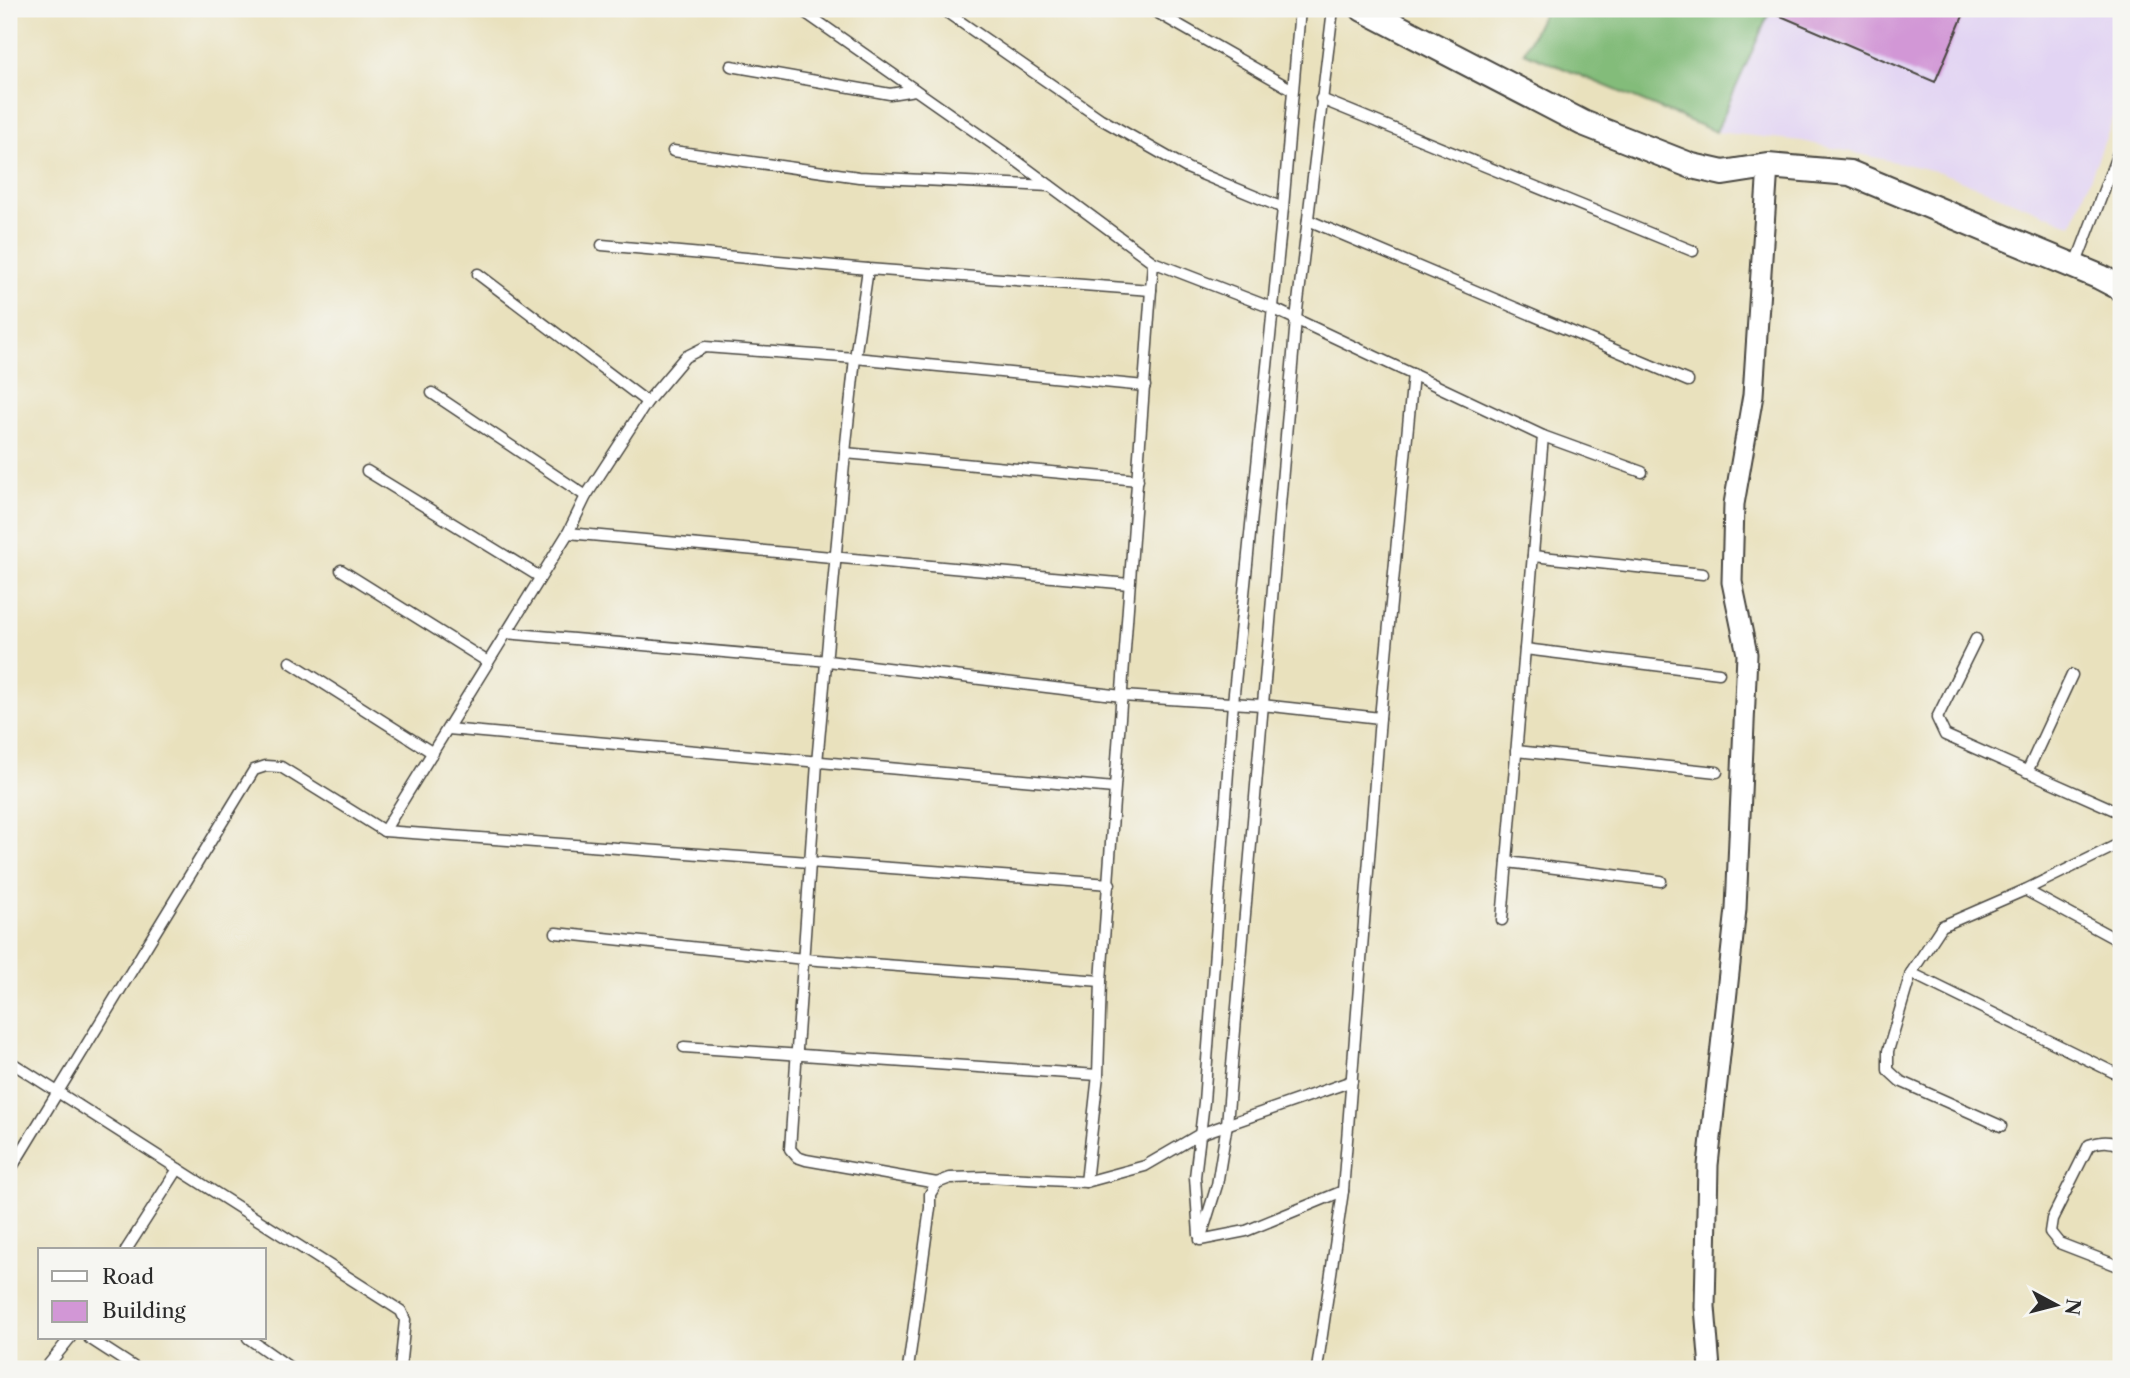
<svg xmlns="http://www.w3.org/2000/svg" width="2130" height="1378" viewBox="0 0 2130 1378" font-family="'Libre Caslon Text',serif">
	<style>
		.built { fill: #e2d4f3 }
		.forest { fill: #83bc7a; stroke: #577452; stroke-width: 2 }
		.building { fill: #d297d6 }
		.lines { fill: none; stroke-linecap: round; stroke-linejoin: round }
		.service-casing { stroke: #484641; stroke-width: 13 }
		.minor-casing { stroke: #484641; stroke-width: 23 }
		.tertiary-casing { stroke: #484641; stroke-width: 28 }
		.service { stroke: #fff; stroke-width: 10 }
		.minor { stroke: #fff; stroke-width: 19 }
		.tertiary { stroke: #fff; stroke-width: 24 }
	</style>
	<rect width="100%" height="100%" fill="#f6f6f2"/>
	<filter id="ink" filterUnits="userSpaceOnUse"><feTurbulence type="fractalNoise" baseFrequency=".0143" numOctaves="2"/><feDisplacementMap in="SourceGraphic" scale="14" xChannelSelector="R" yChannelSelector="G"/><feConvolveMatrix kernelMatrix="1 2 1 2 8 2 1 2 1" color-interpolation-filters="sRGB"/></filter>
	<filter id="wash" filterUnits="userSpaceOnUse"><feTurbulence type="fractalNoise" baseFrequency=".00686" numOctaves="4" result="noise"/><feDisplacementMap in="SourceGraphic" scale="28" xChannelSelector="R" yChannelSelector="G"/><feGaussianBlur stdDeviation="1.57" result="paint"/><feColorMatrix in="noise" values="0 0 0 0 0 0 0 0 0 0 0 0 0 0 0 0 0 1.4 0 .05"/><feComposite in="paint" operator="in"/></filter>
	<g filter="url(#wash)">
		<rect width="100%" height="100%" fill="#e9e1bd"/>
		<polygon class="built" points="1771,9 2121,9 2121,99 2072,225 1940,172 1802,141 1716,132"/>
		<polygon class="forest" points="1545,9 1771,9 1716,132 1524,52"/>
		<g id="blocks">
			<polygon class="building" points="1779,9 1966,9 1935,82 1776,14"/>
		</g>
	</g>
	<g filter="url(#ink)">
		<use href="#blocks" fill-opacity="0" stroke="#484641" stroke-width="2"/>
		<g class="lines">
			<defs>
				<g id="service">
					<polyline points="800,9 1014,159 1153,262 1101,981 1098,1075 1086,1182"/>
					<polyline points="942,9 1101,119 1187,168 1283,208"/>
					<polyline points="1151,9 1291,89"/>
					<polyline points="1333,9 1296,319 1227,1124 1217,1185 1200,1240 1246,1231 1343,1191"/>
					<polyline points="731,66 890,94 915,90"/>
					<polyline points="1321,99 1693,251"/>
					<polyline points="673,151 859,177 1050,186"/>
					<polyline points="1308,220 1688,381"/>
					<polyline points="602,245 868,269"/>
					<polyline points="1153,262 1272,308 1543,436 1502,920"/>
					<polyline points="2075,266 2121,145"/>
					<polyline points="478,274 647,402"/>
					<polyline points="432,393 586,496"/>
					<polyline points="1543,436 1642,472"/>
					<polyline points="845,453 1138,480"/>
					<polyline points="367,471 540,577"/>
					<polyline points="568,533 1129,584"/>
					<polyline points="1533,556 1703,574"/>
					<polyline points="341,570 488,662"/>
					<polyline points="505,633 828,661 1122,696 1262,705 1380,718"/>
					<polyline points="1976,639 1937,718 1945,735 2121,813"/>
					<polyline points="1525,649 1719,673"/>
					<polyline points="290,662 433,753"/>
					<polyline points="448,729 1114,788"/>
					<polyline points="1516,751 1717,772"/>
					<polyline points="2027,772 2072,675"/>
					<polyline points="384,831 568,533 586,496 647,402 685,357 705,347 855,358 1145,386"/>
					<polyline points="1507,862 1661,881"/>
					<polyline points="2025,890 2121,942"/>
					<polyline points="556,933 804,959 1101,981"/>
					<polyline points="1911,973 2121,1076"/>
					<polyline points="684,1047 1098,1075"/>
					<polyline points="9,1061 401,1311 405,1320 400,1369"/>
					<polyline points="2001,1126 1900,1081 1888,1070 1888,1051 1911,973 1942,926 2025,890 2121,843"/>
					<path d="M2121,1146C2110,1140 2101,1141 2089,1145L2052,1219L2050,1232L2059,1243L2121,1267"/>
					<polyline points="9,1172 254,770 266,766 281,767 384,831 1110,884"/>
					<polyline points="937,1183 806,1160 797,1157 790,1149 817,763 845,453 855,358 868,269 1151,290"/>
					<polyline points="1199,1235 1195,1177 1204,1102 1233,703 1283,208 1300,9"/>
					<polyline points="126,1250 178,1169"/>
					<polyline points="89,1338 137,1369"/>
					<polyline points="248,1338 292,1369"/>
					<polyline points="45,1369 70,1338"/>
					<polyline points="908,1369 930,1208 930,1194 937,1183 950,1178 986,1177 1086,1182 1145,1166 1200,1134 1352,1081"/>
					<polyline points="1317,1369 1343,1191 1380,718 1413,374"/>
				</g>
				<polyline id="minor" points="1710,1369 1705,1307 1708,1165 1736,909 1747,654 1732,582 1734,504 1753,395 1768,166"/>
				<polyline id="tertiary" points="1363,9 1583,123 1692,166 1723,173 1768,166 1850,173 2100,277 2121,288"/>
			</defs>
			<use href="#service" class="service-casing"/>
			<use href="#minor" class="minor-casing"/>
			<use href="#tertiary" class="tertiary-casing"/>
			<use href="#service" class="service"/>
			<use href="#minor" class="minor"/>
			<use href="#tertiary" class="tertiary"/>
		</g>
	</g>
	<rect width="2130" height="1378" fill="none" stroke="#f6f6f2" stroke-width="35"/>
	<rect x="38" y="1248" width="228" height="91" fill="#f6f6f2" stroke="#a5a5a2" stroke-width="2"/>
	<rect x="52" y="1271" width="35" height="10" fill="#ffffff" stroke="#a5a5a2" stroke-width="2"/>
	<text x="102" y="1284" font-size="21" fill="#2b2b2b">Road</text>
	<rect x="52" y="1301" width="35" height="21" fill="#d297d6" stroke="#a5a5a2" stroke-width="2"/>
	<text x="102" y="1318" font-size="21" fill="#2b2b2b">Building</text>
	<g transform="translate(2056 1305) rotate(97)" stroke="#f6f6f2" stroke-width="5" paint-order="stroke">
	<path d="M0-5L12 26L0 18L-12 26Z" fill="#2b2b2b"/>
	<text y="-10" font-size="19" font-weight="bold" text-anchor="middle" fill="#2b2b2b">N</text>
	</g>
</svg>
